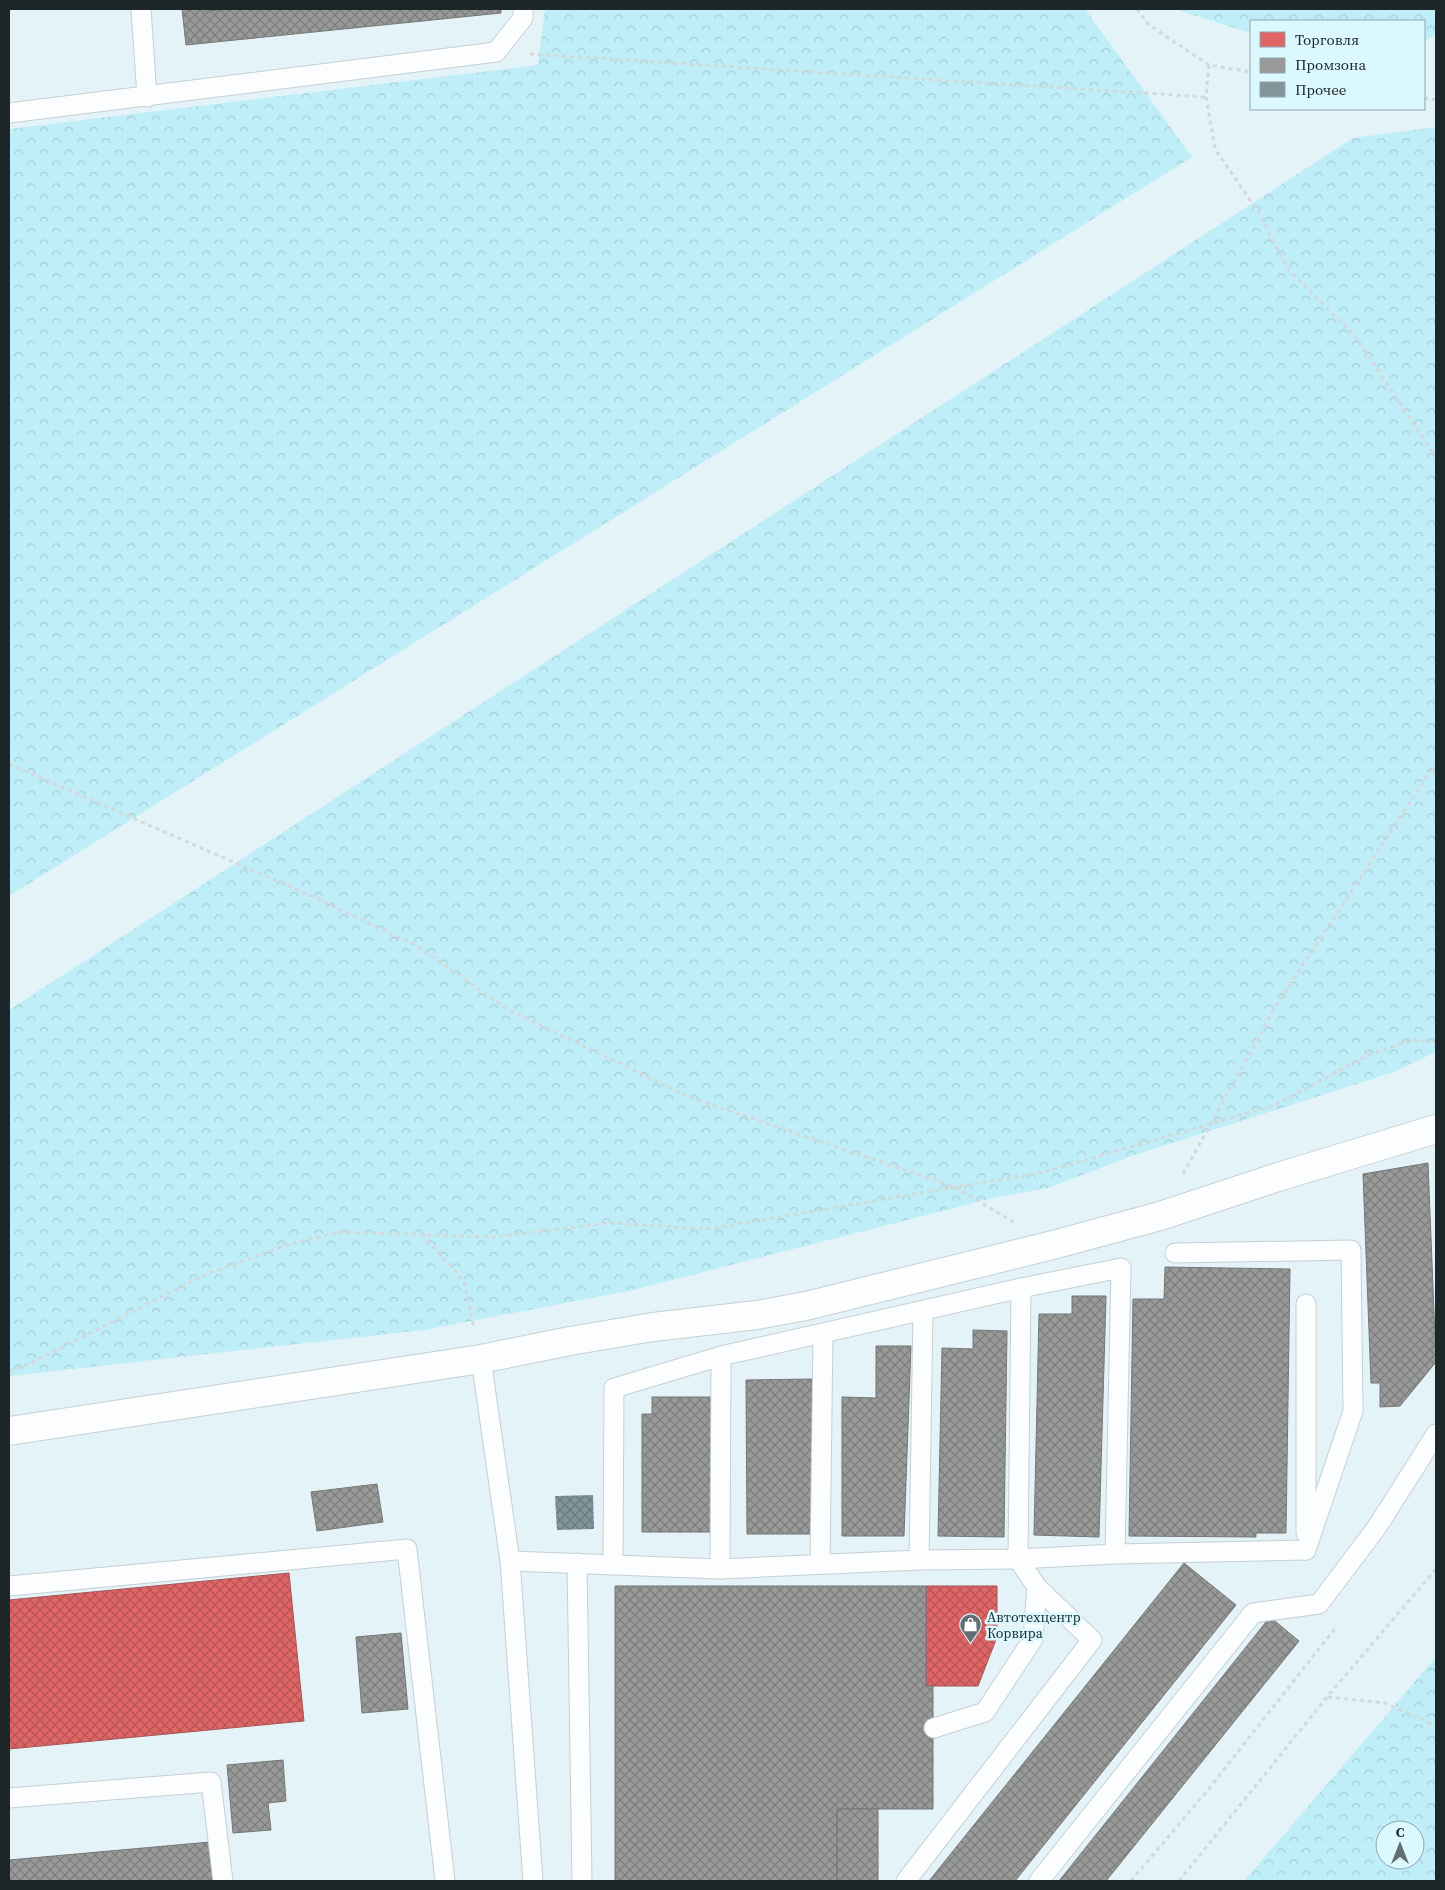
<svg xmlns="http://www.w3.org/2000/svg" width="1445" height="1890" viewBox="0 0 1445 1890" font-family="'Source Serif 4',serif">
	<style>
		.forest { fill: url(#forest-crowns); fill-rule: evenodd }
		.shops { fill: url(#shops-cross-hatch); stroke: #a65354 }
		.industry { fill: url(#industry-cross-hatch); stroke: #747778 }
		.building { fill: url(#building-cross-hatch) }
		.lines { fill: none; stroke-linecap: round; stroke-linejoin: round }
		.service-casing { stroke: #c5d0d4; stroke-width: 21 }
		.minor-casing { stroke: #c5d0d4; stroke-width: 30 }
		.path { stroke: #d3d8d9; stroke-width: 3; stroke-dasharray: 4 4; stroke-linecap: butt }
		.service { stroke: #fbfdfe; stroke-width: 19 }
		.minor { stroke: #fbfdfe; stroke-width: 28 }
		.labels { text-anchor: middle; dominant-baseline: central; stroke-width: 5; stroke-linejoin: round; paint-order: stroke }
		.poi-label { font-size: 14px; fill: #1d272a; stroke: #dcf8ff; text-anchor: start }
	</style>
	<defs>
		<pattern id="forest-crowns" width="20" height="18" patternUnits="userSpaceOnUse" patternTransform="scale(1.25)"><rect width="20" height="18" fill="#bfeef9"/><path d="M2 6a3 3 0 1 1 6 0M12 15a3 3 0 1 1 6 0" fill="none" stroke="#a4ccd6"/></pattern>
		<pattern id="shops-cross-hatch" width="8" height="8" patternUnits="userSpaceOnUse" patternTransform="scale(1.25)"><rect width="8" height="8" fill="#e06666"/><path d="M0 0l8 8M0 8l8-8" fill="none" stroke="#b55454"/></pattern>
		<pattern id="industry-cross-hatch" width="8" height="8" patternUnits="userSpaceOnUse" patternTransform="scale(1.25)"><rect width="8" height="8" fill="#999"/><path d="M0 0l8 8M0 8l8-8" fill="none" stroke="#7c7d7d"/></pattern>
		<pattern id="building-cross-hatch" width="8" height="8" patternUnits="userSpaceOnUse" patternTransform="scale(1.25)"><rect width="8" height="8" fill="#82959a"/><path d="M0 0l8 8M0 8l8-8" fill="none" stroke="#6a7a7e"/></pattern>
	</defs>
	<rect width="100%" height="100%" fill="#e4f3f7"/>
	<g class="forest">
		<polygon points="545,9 1085,9 1192,157 9,896 9,129 538,65"/>
		<polygon points="1174,9 1436,9 1436,34 1424,42 1424,21 1251,21 1251,33"/>
		<polygon points="1436,127 1436,1052 1394,1072 1132,1156 1048,1188 997,1197 633,1290 424,1330 9,1376 9,1010 1353,138"/>
		<path d="M1436,1657V1881H1244ZM1385,1830H1415V1860H1385Z"/>
	</g>
	<g class="shops">
		<polygon points="289,1573 304,1721 9,1749 9,1600"/>
		<polygon points="926,1586 997,1586 997,1637 978,1686 926,1686"/>
	</g>
	<g class="industry">
		<polygon points="182,9 205,9 205,11 231,9 501,9 501,13 186,45"/>
		<polygon points="1428,1163 1436,1362 1400,1406 1380,1407 1380,1383 1371,1383 1363,1174"/>
		<polygon points="1165,1267 1290,1269 1286,1533 1256,1533 1256,1537 1129,1536 1133,1299 1164,1299"/>
		<polygon points="1072,1296 1106,1296 1099,1537 1034,1535 1039,1314 1072,1314"/>
		<polygon points="973,1330 1007,1331 1004,1537 938,1536 942,1348 973,1349"/>
		<polygon points="876,1346 911,1346 904,1536 842,1536 842,1397 876,1398"/>
		<polygon points="812,1379 813,1534 747,1534 746,1380"/>
		<polygon points="652,1397 712,1397 711,1532 642,1532 642,1414 652,1414"/>
		<polygon points="377,1484 383,1522 317,1531 311,1492"/>
		<polygon points="1184,1563 1236,1605 1015,1881 929,1881"/>
		<polygon points="615,1586 926,1586 926,1686 933,1686 933,1809 837,1809 837,1881 615,1881"/>
		<polygon points="1270,1617 1299,1641 1106,1881 1059,1881"/>
		<polygon points="401,1633 408,1709 362,1713 356,1637"/>
		<polygon points="283,1760 286,1801 268,1803 271,1830 233,1833 227,1765"/>
		<rect x="837" y="1809" width="41" height="72"/>
		<polygon points="210,1842 214,1881 9,1881 9,1860"/>
	</g>
	<polygon class="building" points="593,1495 594,1529 557,1530 555,1496"/>
	<g class="lines">
		<defs>
			<g id="service">
				<polyline points="141,9 147,97"/>
				<polyline points="9,113 496,52 523,18 523,9"/>
				<polyline points="1175,1253 1351,1250 1353,1411 1306,1550"/>
				<polyline points="1306,1304 1306,1533"/>
				<polyline points="481,1359 510,1561 533,1881"/>
				<polyline points="919,1560 923,1311"/>
				<polyline points="510,1561 720,1569 919,1560 1018,1559 1115,1554 1306,1550"/>
				<polyline points="577,1563 582,1881"/>
				<polyline points="820,1564 823,1334"/>
				<polyline points="613,1565 614,1388 721,1356 1021,1288 1121,1268 1115,1554"/>
				<polyline points="720,1569 721,1356"/>
				<polyline points="9,1586 407,1549 445,1881"/>
				<polyline points="934,1728 985,1712 1033,1639 1037,1587 1018,1559 1021,1288"/>
				<polyline points="9,1798 211,1782 223,1881"/>
				<polyline points="906,1881 1092,1640 1037,1587"/>
				<polyline points="1039,1881 1253,1613 1319,1604 1377,1527 1436,1434"/>
			</g>
			<polyline id="minor" points="9,1431 481,1359 570,1341 653,1327 757,1315 806,1306 1053,1245 1160,1216 1278,1177 1436,1129"/>
		</defs>
		<use href="#service" class="service-casing"/>
		<use href="#minor" class="minor-casing"/>
		<g class="path">
			<polyline points="1137,9 1148,24 1209,65 1251,72"/>
			<polyline points="530,54 1206,97"/>
			<polyline points="1209,65 1206,97 1215,149 1261,216 1287,268 1356,337 1436,457"/>
			<polyline points="1424,98 1436,100"/>
			<polyline points="9,764 309,895 415,945 507,1009 689,1097 955,1187 1015,1223"/>
			<polyline points="1183,1174 1277,1004 1436,763"/>
			<polyline points="422,1234 464,1281 474,1328"/>
			<polyline points="9,1371 29,1364 207,1274 286,1245 341,1232 493,1237 609,1223 709,1229 1044,1172 1273,1106 1368,1055 1411,1040 1436,1041"/>
			<polyline points="1328,1697 1385,1703 1436,1726"/>
			<polyline points="1131,1881 1207,1791 1337,1626"/>
			<polyline points="1179,1881 1327,1697 1436,1569"/>
		</g>
		<use href="#service" class="service"/>
		<use href="#minor" class="minor"/>
	</g>
	<defs>
		<symbol id="shop-pin" viewBox="-11 -11 22 30"><path d="M0 17L-7.5 6A9.5 9.5 0 1 1 7.5 6Z" fill="#636e72" stroke="#dcf8ff"/><path d="M-5-2.5h2.3a2.7 3.5 0 0 1 5.4 0H5L5.5 6h-11ZM-1.5-2.5h3a1.5 2.3 0 0 0-3 0Z" fill="#fff"/></symbol>
	</defs>
	<g fill-rule="evenodd">
		<use href="#shop-pin" x="958" y="1612" width="25" height="34"/>
	</g>
	<g class="labels">
		<g class="poi-label">
			<text x="987" y="1617">Автотехцентр<tspan x="987" dy="16">Корвира</tspan></text>
		</g>
	</g>
	<rect width="1445" height="1890" fill="none" stroke="#1d272a" stroke-width="20"/>
	<rect x="1250" y="20" width="175" height="90" fill="#dcf8ff" stroke="#90a4aa"/>
	<rect x="1260" y="32" width="25" height="15" fill="#e06666" stroke="#90a4aa"/>
	<text x="1295" y="45" font-size="15" fill="#1d272a">Торговля</text>
	<rect x="1260" y="58" width="25" height="15" fill="#999999" stroke="#90a4aa"/>
	<text x="1295" y="70" font-size="15" fill="#1d272a">Промзона</text>
	<rect x="1260" y="82" width="25" height="15" fill="#82959a" stroke="#90a4aa"/>
	<text x="1295" y="95" font-size="15" fill="#1d272a">Прочее</text>
	<g transform="translate(1400 1845)"><circle r="24" fill="#dcf8ff" stroke="#90a4aa"/>
	<path d="M0-4L9 19L0 12L-9 19Z" fill="#636e72"/>
	<text y="-8" font-size="14" font-weight="bold" text-anchor="middle" fill="#1d272a">С</text>
	</g>
</svg>
